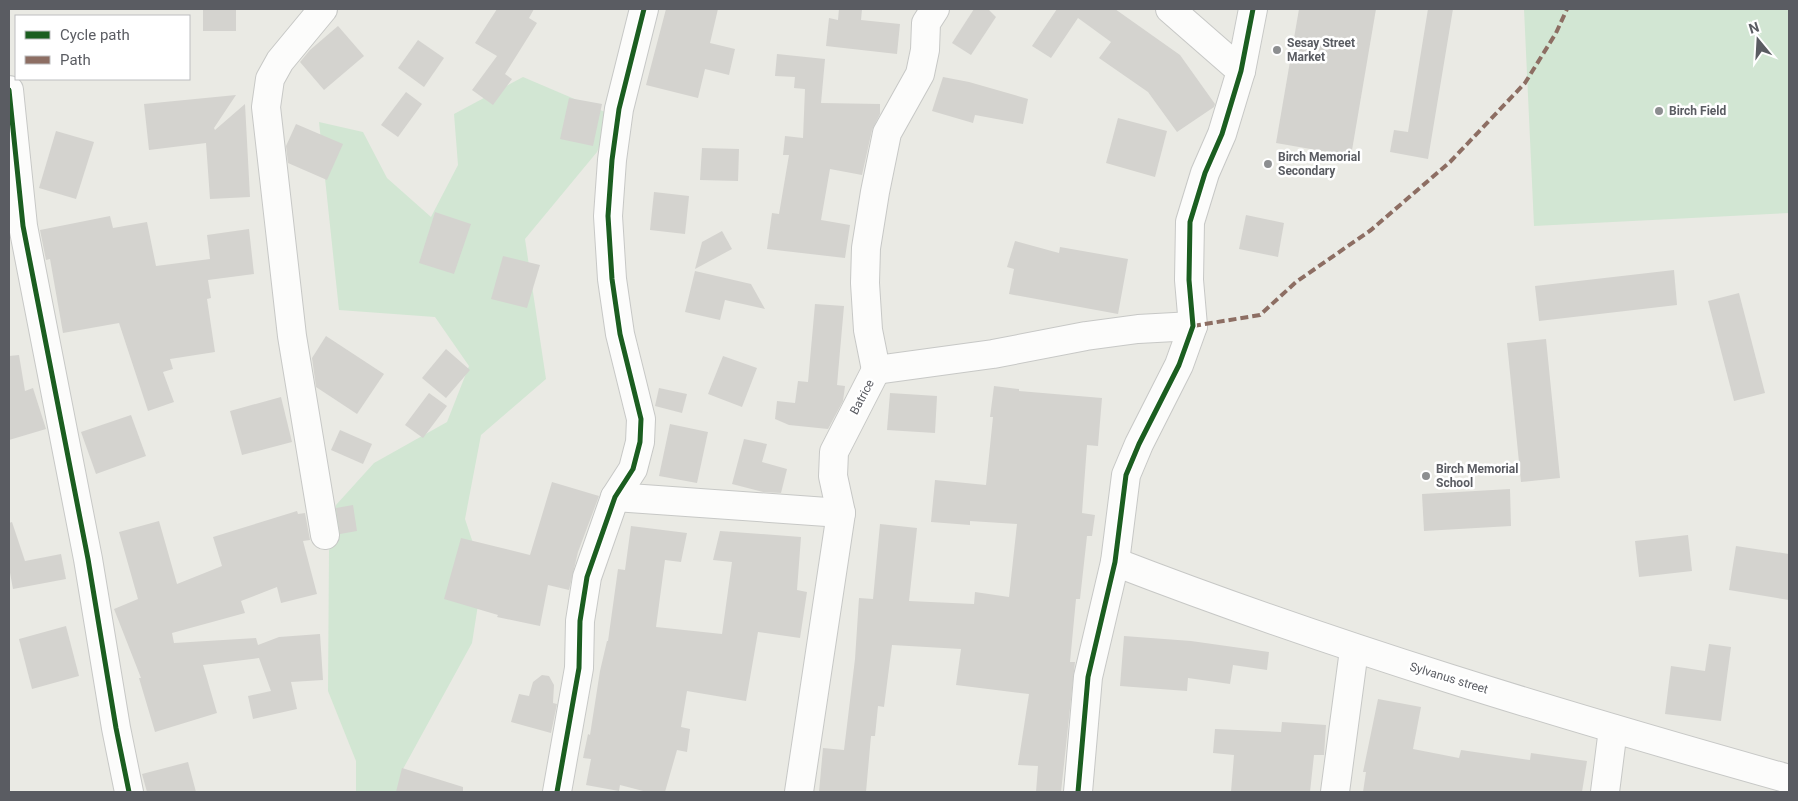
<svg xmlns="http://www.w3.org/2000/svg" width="1798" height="801" viewBox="0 0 1798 801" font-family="Roboto,sans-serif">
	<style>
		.green { fill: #d2e6d3 }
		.building { fill: #d4d3cf }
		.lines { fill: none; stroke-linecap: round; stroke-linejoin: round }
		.minor-casing { stroke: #c7c8c6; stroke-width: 30 }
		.minor { stroke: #fcfcfb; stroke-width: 28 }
		.quiet { stroke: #8d6e63; stroke-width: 4; stroke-dasharray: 8 4; stroke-linecap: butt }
		.cycleway-casing { stroke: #fff; stroke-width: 8 }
		.cycleway { stroke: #1b5e20; stroke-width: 5 }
		.poi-dot { fill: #8c8e90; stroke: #fff; stroke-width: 2 }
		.labels { text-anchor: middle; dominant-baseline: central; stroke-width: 5; stroke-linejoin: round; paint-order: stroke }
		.poi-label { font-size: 12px; font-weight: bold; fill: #5a5c62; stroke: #fff; text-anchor: start }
		.street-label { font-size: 12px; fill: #5a5c62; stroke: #fff }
	</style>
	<rect width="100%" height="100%" fill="#eaeae4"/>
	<g class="green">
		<polygon points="1524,9 1789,9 1789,213 1534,226"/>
		<polygon points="523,77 612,115 597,152 525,239 546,379 481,435 465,519 483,573 472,643 403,769 401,792 356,792 356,761 328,691 329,551 336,505 374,463 447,422 469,366 435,317 339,310 319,122 363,132 387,178 431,217 458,165 454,114"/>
	</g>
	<g class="building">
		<rect x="203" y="9" width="33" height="22"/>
		<polygon points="497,9 534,9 529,18 537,23 505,74 512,79 493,105 472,90 497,56 475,43"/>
		<polygon points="666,9 718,9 710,43 735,49 729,75 705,69 698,98 646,85"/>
		<polygon points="839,9 862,9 861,20 900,24 897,54 826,46 829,18 838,20"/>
		<polygon points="974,9 988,9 996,17 971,55 952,43"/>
		<polygon points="1057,9 1115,9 1180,55 1215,104 1214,107 1177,132 1148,92 1099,58 1111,42 1078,18 1051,58 1032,46"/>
		<polygon points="1299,9 1376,9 1351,156 1276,143"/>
		<polygon points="1428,9 1453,9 1428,159 1390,152 1394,130 1408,132"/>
		<polygon points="338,26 364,56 324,90 300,62 310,50"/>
		<polygon points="418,40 444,58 424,87 398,68"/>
		<polygon points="777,54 825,59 821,103 880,104 880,114 872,130 862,175 830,169 821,220 850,225 845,258 767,249 772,213 779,214 789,155 783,155 785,136 803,138 805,89 794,88 795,77 775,76"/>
		<polygon points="943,77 969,82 1028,99 1023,124 975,115 973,123 932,111"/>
		<polygon points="406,92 422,104 398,137 381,125"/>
		<polygon points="236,95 214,128 215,130 245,104 250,197 210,199 206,143 149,150 144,104"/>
		<polygon points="569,98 602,104 593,146 560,139"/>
		<polygon points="1118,118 1167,131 1155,177 1106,163"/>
		<polygon points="296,124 343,144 327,180 288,163 286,146"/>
		<polygon points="56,131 94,142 76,199 39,188"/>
		<polygon points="702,148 739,149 738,181 700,180"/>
		<polygon points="654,192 689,196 685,234 650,230"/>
		<polygon points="435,212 471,224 454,274 419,263"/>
		<polygon points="1246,215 1284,223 1278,257 1239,249"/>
		<polygon points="110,216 113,228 147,222 156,266 210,259 207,235 249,229 254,274 208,280 211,298 207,299 215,352 170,359 173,369 163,372 174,402 148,411 119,323 63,333 50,259 46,260 40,230"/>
		<polygon points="722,231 732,249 695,269 702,242"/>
		<polygon points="1015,241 1059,253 1060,247 1128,259 1118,314 1009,294 1014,269 1007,267"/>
		<polygon points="503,256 540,265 527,308 491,299"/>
		<polygon points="1674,270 1677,305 1539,321 1535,286"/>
		<polygon points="695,271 751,284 765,309 725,300 720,320 685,312"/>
		<polygon points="1739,293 1765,393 1734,401 1708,301"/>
		<polygon points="815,304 844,306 837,385 845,386 843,401 828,429 789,425 775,419 777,401 795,403 798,381 808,382"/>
		<polygon points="326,336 384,374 357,414 316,387 312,358"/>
		<polygon points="1546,339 1560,478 1521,482 1507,343"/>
		<polygon points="446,349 470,370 446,398 422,378"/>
		<polygon points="19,355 25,391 33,388 46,429 9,440 9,356"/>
		<polygon points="723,356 757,368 742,407 708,394"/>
		<polygon points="994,386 1019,389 1019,391 1102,398 1098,446 1087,445 1082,513 1095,515 1092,536 1087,536 1080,599 1076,599 1070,662 1075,662 1061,792 1036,792 1038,766 1018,765 1029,694 956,685 961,649 892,645 884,707 878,706 875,736 871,736 866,792 819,792 823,748 844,750 855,659 859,598 873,599 880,524 917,528 909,601 974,604 975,592 1009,597 1017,524 970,521 970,525 931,522 935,480 986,485 993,417 990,417"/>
		<polygon points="659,388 687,394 682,413 655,406"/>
		<polygon points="429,393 447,406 423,438 405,425"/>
		<polygon points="890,393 937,396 935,433 887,430"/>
		<polygon points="281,397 292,442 242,455 230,411"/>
		<polygon points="131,415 146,456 96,474 81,432"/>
		<polygon points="670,424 708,432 697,483 659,476"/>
		<polygon points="340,430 372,444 363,464 331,450"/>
		<polygon points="744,439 767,444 762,462 787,469 781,493 763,492 732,484"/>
		<polygon points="552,482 599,496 578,552 569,590 548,585 540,626 497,617 498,615 444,599 461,538 530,555"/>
		<polygon points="1510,489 1511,526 1424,531 1422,494"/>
		<polygon points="353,505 357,531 340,534 336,508"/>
		<polygon points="297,511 298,514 305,513 310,540 303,541 317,594 281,603 277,587 241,601 245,613 172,633 174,643 256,638 258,645 279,637 320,634 323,680 291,682 297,709 253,719 248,696 271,691 259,658 203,665 217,713 155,732 139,678 141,678 114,609 138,599 119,532 159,521 177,584 222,566 213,537"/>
		<polygon points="12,522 25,561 61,554 66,579 13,589 9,567 9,523"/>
		<polygon points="631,526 687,533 681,562 665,560 656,627 722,634 732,562 713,560 720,531 801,537 797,590 807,592 800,638 758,632 746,701 687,691 681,727 690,729 687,752 677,750 665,792 647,792 620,785 619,791 586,785 591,759 583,758 588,734 590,735 600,671 607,641 608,641 618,569 625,570"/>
		<polygon points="1688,535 1692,571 1639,577 1635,541"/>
		<polygon points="1736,546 1789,554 1789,600 1729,590"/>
		<polygon points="66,626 79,676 32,689 19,639"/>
		<polygon points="1124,636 1191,641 1269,652 1267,670 1233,665 1230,684 1188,678 1187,691 1120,686"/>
		<polygon points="1709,644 1731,647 1721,721 1665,714 1671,666 1705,671"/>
		<polygon points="542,675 549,676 554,685 553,703 557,704 551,733 511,722 519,694 529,696 533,682"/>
		<polygon points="1378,699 1421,707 1413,749 1459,758 1461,750 1530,760 1531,753 1587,761 1582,792 1363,792 1366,772 1363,772"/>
		<polygon points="1282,722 1326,725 1324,755 1314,755 1310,792 1231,792 1234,755 1213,753 1215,729 1281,732"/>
		<polygon points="188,762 196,792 147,792 142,774"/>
		<polygon points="402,768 463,787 463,792 396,792"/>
	</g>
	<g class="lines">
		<defs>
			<g id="minor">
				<polyline points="323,9 280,61 270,79 266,107 292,336 325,535"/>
				<polyline points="1170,9 1241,71"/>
				<polyline points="9,90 23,226 88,559 116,728 129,792"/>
				<polyline points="876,370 868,330 865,283 866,248 875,192 887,133 920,74 925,50 926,23 935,9"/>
				<polyline points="876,370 993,354 1086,336 1138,329 1193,326"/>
				<polyline points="615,497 841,513"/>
				<path d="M1115,562C1335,647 1561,715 1789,779"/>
				<polyline points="557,792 579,668 580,621 587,577 615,497 633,469 640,442 641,419 620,334 612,279 608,216 612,160 619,109 644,9"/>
				<polyline points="799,792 841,513 833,476 834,452 876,370"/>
				<polyline points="1078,792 1088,677 1115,562 1126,475 1139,444 1179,365 1193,326 1189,280 1190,222 1205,173 1222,134 1241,71 1253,9"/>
				<polyline points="1335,792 1354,650"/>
				<polyline points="1605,792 1613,729"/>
			</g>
		</defs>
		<use href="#minor" class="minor-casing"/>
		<use href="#minor" class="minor"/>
		<polyline class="quiet" points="1193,326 1260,315 1296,282 1371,230 1450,162 1525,83 1556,33 1567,9"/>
		<defs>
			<g id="cycleway">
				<polyline points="9,90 23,226 88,559 116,728 129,792"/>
				<polyline points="557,792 579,668 580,621 587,577 615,497 633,469 640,442 641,419 620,334 612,279 608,216 612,160 619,109 644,9"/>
				<polyline points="1078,792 1088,677 1115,562 1126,475 1139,444 1179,365 1193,326 1189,280 1190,222 1205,173 1222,134 1241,71 1253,9"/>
			</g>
		</defs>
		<use href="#cycleway" class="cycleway-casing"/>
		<use href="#cycleway" class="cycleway"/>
	</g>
	<g class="poi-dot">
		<circle cx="1277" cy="50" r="5"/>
		<circle cx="1659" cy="111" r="5"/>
		<circle cx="1268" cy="164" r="5"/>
		<circle cx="1426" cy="476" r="5"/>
	</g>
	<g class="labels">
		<g class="poi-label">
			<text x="1287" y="43">Sesay Street<tspan x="1287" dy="14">Market</tspan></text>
			<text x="1669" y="111">Birch Field</text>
			<text x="1278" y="157">Birch Memorial<tspan x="1278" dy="14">Secondary</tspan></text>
			<text x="1436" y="469">Birch Memorial<tspan x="1436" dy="14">School</tspan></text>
		</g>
		<g class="street-label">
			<text transform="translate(862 397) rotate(-62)">Batrice</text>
			<text transform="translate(1449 678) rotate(17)">Sylvanus street</text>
		</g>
	</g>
	<rect width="1798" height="801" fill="none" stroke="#5a5c62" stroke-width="20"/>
	<rect x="15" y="15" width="175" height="65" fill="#ffffff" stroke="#bdbec0"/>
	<rect x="25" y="31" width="25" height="8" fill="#1b5e20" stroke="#bdbec0"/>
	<text x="60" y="40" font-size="15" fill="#5a5c62">Cycle path</text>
	<rect x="25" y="56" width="25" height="8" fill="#8d6e63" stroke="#bdbec0"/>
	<text x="60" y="65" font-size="15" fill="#5a5c62">Path</text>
	<g transform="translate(1758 40) rotate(342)" stroke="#ffffff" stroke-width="4" paint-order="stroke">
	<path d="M0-4L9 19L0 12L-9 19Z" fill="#5a5c62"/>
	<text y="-8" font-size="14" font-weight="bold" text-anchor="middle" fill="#5a5c62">N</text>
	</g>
</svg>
